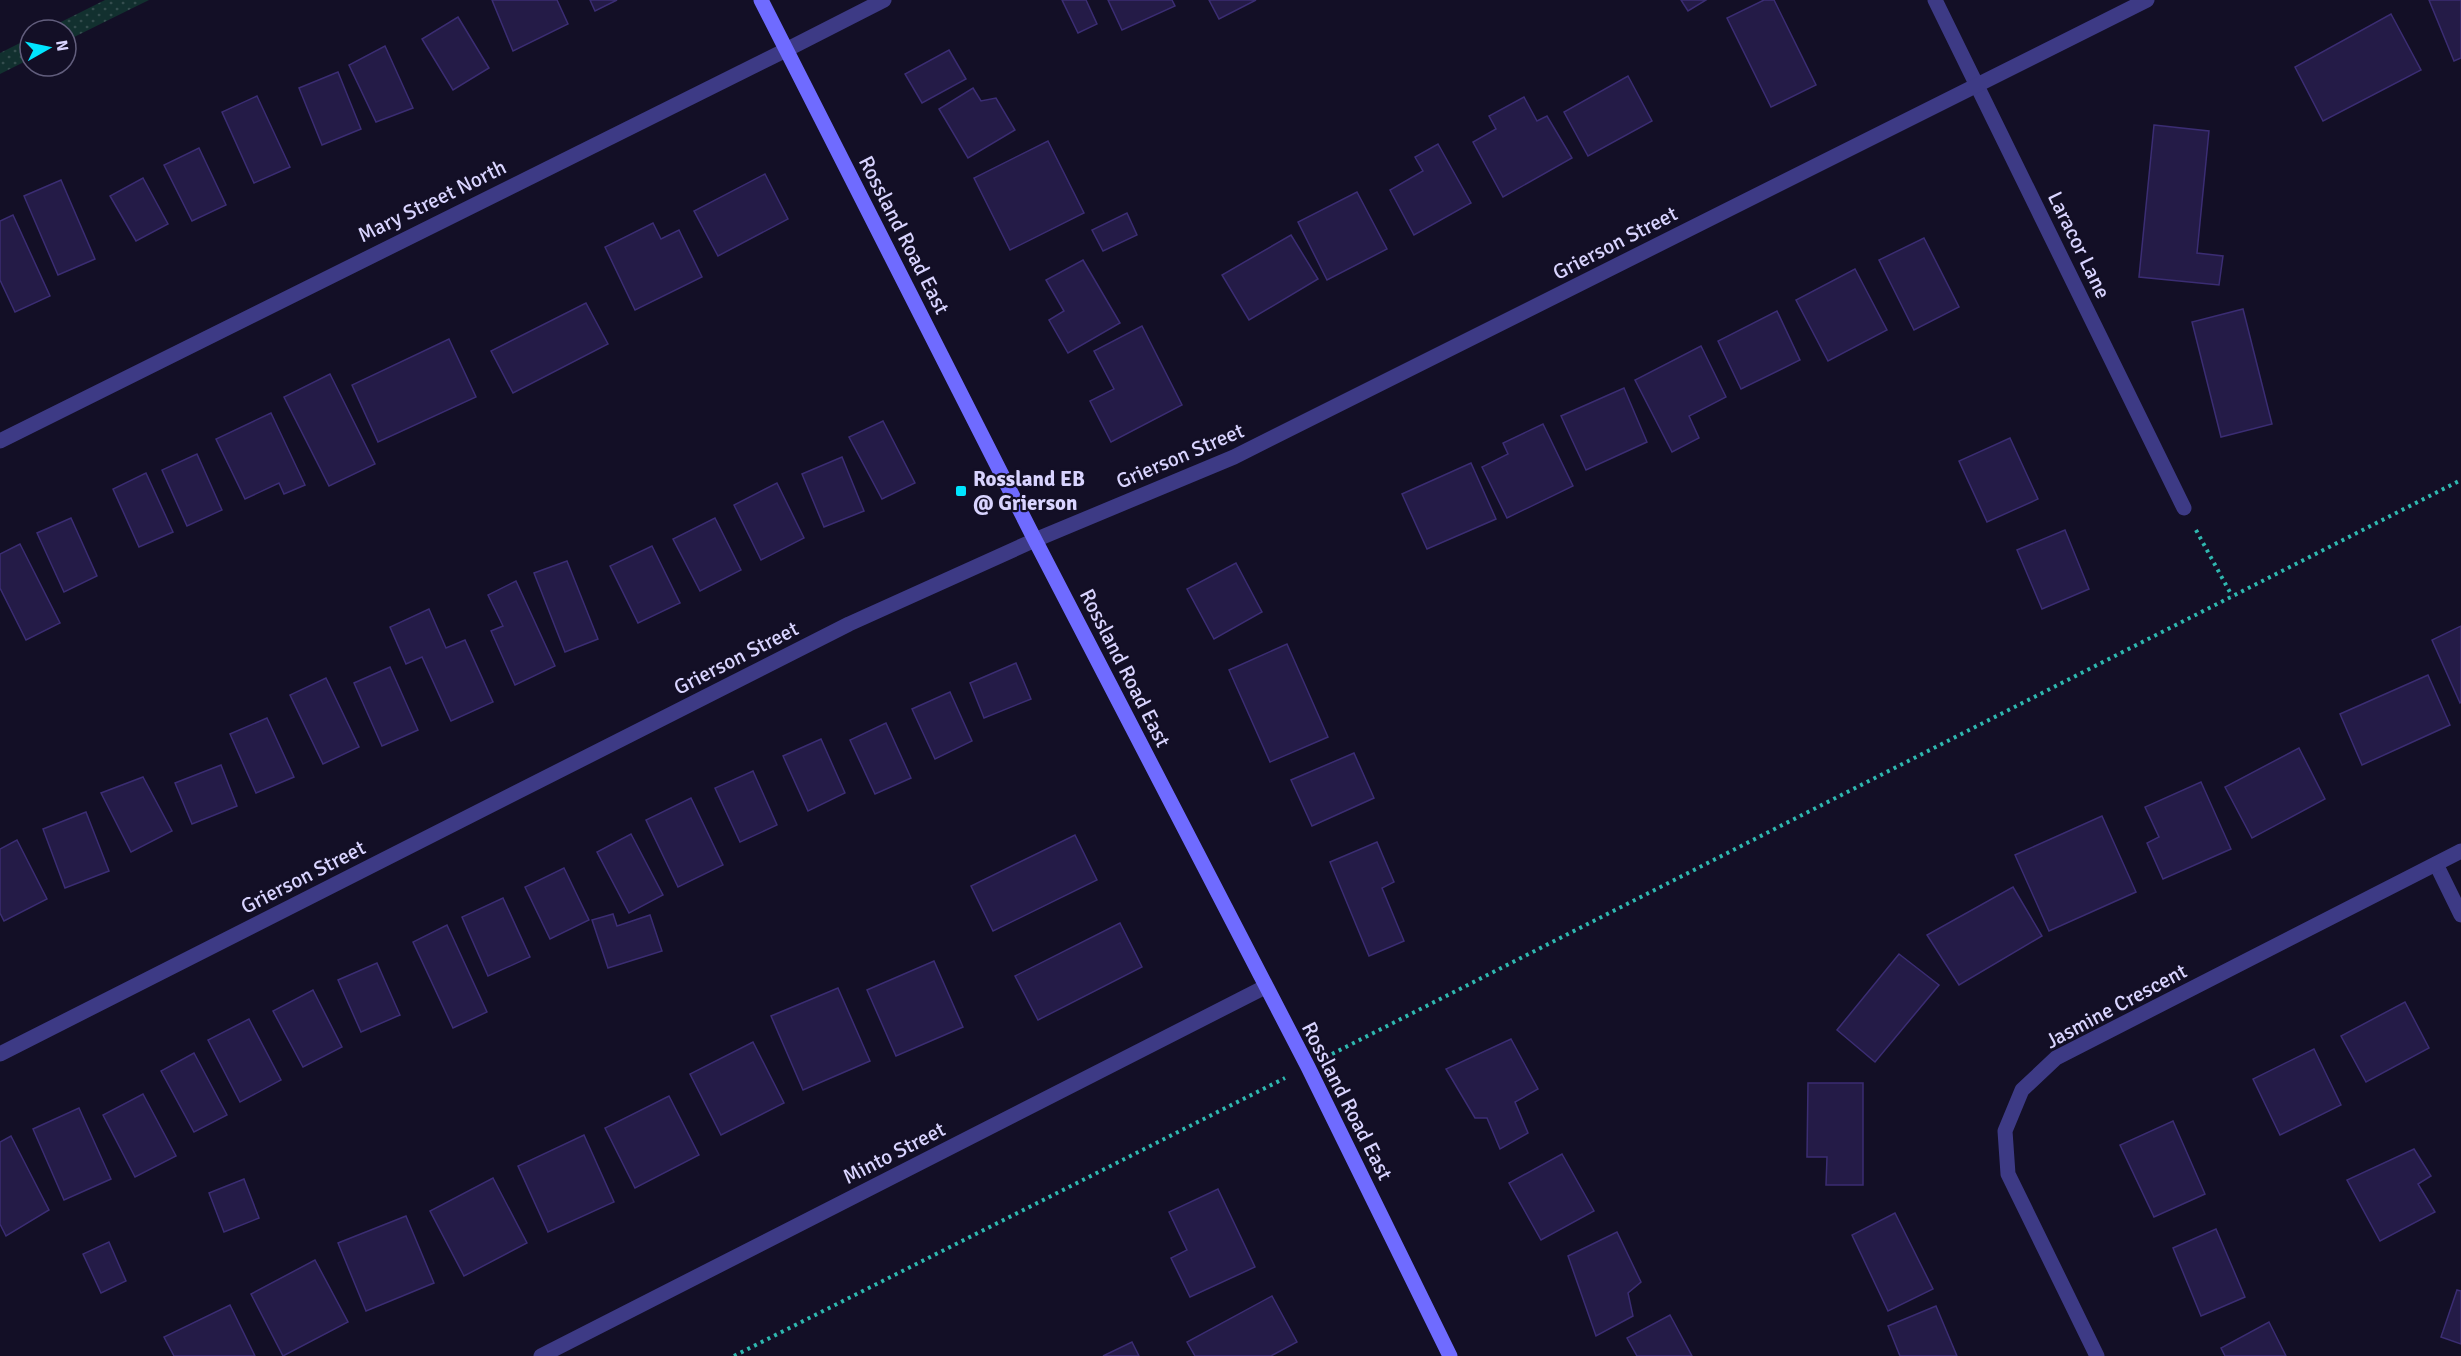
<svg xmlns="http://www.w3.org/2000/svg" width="2461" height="1356" viewBox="0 0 2461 1356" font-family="Signika,sans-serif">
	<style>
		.grass { fill: url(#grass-dots) }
		.building { fill: #241b47; stroke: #3b2d73; stroke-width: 1.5 }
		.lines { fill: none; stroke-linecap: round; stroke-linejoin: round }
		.path { stroke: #2fb8b0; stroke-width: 4; stroke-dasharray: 3 4.5; stroke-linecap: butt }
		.minor { stroke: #3d3a85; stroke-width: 15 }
		.tertiary { stroke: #3d3a85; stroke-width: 15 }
		.secondary { stroke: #6f6bff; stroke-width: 15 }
		.poi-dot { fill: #00e5ff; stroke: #130f26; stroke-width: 2 }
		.labels { text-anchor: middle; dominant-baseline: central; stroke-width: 4.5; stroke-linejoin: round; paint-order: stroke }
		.street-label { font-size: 21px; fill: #d9d4ff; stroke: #130f26 }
		.poi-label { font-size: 21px; font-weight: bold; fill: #d9d4ff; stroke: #130f26; text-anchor: start }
	</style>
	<defs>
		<pattern id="grass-dots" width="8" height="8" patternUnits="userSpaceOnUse" patternTransform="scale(1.5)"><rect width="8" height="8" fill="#12302f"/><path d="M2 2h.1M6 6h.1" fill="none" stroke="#344d4e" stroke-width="1.8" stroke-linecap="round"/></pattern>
	</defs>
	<rect width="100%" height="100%" fill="#130f26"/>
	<g class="grass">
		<polygon points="105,0 149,0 66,41 66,30 45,30"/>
		<polygon points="30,38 30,59 0,74 0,53"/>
	</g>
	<g class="building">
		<polygon points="492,0 557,0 568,24 513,51"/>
		<polygon points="590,0 617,0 595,11"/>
		<polygon points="1062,0 1086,0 1097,24 1078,33"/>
		<polygon points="1108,0 1172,0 1175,6 1122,30"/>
		<polygon points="1209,0 1256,0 1219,19"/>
		<polygon points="1681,0 1706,0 1688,11"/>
		<polygon points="1764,0 1774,0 1816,85 1771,107 1727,18"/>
		<polygon points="2429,0 2461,0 2461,58 2454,61"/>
		<polygon points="2391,14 2421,70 2323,121 2295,67"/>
		<polygon points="458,17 489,68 453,90 422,39"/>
		<polygon points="385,46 413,108 376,122 349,65"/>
		<polygon points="949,50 966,79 922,103 905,74"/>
		<polygon points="338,72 361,129 322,145 299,88"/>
		<polygon points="1628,76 1652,121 1588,156 1564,112"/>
		<polygon points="973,88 981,101 996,98 1015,130 968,158 939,109"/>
		<polygon points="257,96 290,167 254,183 222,112"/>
		<polygon points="1524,97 1537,121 1547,116 1572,158 1503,197 1473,142 1496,129 1489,116"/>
		<polygon points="2154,125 2209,131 2197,253 2223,256 2219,285 2139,277"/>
		<polygon points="1048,141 1084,213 1010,250 974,178"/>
		<polygon points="1438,144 1471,203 1414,235 1390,190 1423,171 1415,157"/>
		<polygon points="199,148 226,205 192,221 164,165"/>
		<polygon points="765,174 788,219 718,256 694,211"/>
		<polygon points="143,178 168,224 136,241 110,196"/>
		<polygon points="61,180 95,259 58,275 24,196"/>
		<polygon points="1357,192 1387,249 1327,280 1298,222"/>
		<polygon points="1127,213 1137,235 1103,251 1092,230"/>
		<polygon points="13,215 50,296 15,312 0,280 0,221"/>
		<polygon points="653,223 661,239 679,230 702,277 635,310 605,247"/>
		<polygon points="1291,235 1318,279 1249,320 1222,275"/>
		<polygon points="1924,238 1959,307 1914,330 1879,260"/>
		<polygon points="1083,260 1120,323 1068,353 1049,320 1064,311 1046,280"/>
		<polygon points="1855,269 1887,330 1828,361 1796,300"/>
		<polygon points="586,303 608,344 513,393 491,351"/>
		<polygon points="2243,309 2272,424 2221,437 2192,322"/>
		<polygon points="1777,311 1800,360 1741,389 1718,341"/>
		<polygon points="1142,326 1182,405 1111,442 1090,401 1114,389 1094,351"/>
		<polygon points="449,339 476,397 378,442 352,385"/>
		<polygon points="1701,346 1726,397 1689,416 1699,438 1672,452 1635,380"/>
		<polygon points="330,374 375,464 329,486 284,397"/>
		<polygon points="1624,388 1647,442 1586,470 1561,416"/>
		<polygon points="271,413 305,485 284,494 279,483 245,499 216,439"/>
		<polygon points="883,421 915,483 882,499 849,437"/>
		<polygon points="1543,424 1573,486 1507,518 1482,467 1508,454 1503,443"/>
		<polygon points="2010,438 2038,499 1987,522 1959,461"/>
		<polygon points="197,454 222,510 187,526 162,470"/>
		<polygon points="842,457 864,511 824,527 802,474"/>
		<polygon points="1471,463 1496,519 1427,549 1402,494"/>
		<polygon points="146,473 173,532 139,547 113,489"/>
		<polygon points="777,483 804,538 761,560 734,505"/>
		<polygon points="71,518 97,576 64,592 37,533"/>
		<polygon points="715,518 741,570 700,591 673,539"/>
		<polygon points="2065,530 2089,589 2042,609 2017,550"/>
		<polygon points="20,544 60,623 26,640 0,588 0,554"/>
		<polygon points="652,546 680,603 638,623 610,566"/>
		<polygon points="567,561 598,639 565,652 534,573"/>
		<polygon points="1236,563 1262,612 1214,639 1187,589"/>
		<polygon points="516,581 555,666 515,685 491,631 503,626 488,595"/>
		<polygon points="429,609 446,648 465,640 493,702 451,721 422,657 406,664 390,627"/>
		<polygon points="2461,626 2461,702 2460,703 2432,640"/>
		<polygon points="1287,644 1328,737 1270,762 1229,670"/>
		<polygon points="1016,663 1031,699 984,718 970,683"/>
		<polygon points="390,667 418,730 382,746 354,683"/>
		<polygon points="2428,675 2450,725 2362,765 2340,714"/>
		<polygon points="326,678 359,747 323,764 290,695"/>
		<polygon points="950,692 972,741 935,759 912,709"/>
		<polygon points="267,718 294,777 256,793 230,734"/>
		<polygon points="886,723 911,778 875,794 850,740"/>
		<polygon points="821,739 845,793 808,811 783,756"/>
		<polygon points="2299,748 2325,799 2252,838 2225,787"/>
		<polygon points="1354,753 1374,798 1312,826 1291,780"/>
		<polygon points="221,765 237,806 192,824 175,783"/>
		<polygon points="753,771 777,825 740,842 715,788"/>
		<polygon points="143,777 172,831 131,852 101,793"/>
		<polygon points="2201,782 2231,849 2163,879 2147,843 2159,837 2145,807"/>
		<polygon points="691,798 723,865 678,887 646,820"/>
		<polygon points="86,812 109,871 65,888 43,829"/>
		<polygon points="2102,816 2136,892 2049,931 2015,855"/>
		<polygon points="631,834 663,895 629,913 597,852"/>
		<polygon points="1075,835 1097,880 993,931 971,886"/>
		<polygon points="17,840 47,899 4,921 0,913 0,849"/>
		<polygon points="1377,842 1394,882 1382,888 1404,941 1369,956 1330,862"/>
		<polygon points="564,868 589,920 550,939 525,887"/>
		<polygon points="2013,887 2042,936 1959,985 1927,935"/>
		<polygon points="503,898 530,957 488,976 462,917"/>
		<polygon points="613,914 617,926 650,915 662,951 608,968 592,920"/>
		<polygon points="1120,923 1142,967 1038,1020 1015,976"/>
		<polygon points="447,925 487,1012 453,1028 413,942"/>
		<polygon points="1899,954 1939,985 1875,1062 1837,1030"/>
		<polygon points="934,961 963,1027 896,1056 867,990"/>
		<polygon points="377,963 400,1015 361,1032 338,980"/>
		<polygon points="838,988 870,1061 803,1090 771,1016"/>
		<polygon points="313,990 342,1047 303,1067 273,1011"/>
		<polygon points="2405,1002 2429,1048 2366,1082 2341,1036"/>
		<polygon points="249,1019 281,1080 240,1102 208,1040"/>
		<polygon points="1511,1039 1538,1089 1515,1102 1528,1133 1500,1149 1487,1118 1475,1118 1446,1069"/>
		<polygon points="753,1042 784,1103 721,1135 690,1074"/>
		<polygon points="2314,1049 2341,1105 2280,1135 2253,1079"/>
		<polygon points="194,1053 227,1115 194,1132 161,1071"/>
		<polygon points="1808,1083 1863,1083 1863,1185 1826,1185 1827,1157 1807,1157"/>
		<polygon points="143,1094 176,1156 135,1177 103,1115"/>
		<polygon points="669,1096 699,1155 635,1188 605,1128"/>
		<polygon points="79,1108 111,1179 64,1200 33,1129"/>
		<polygon points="2173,1121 2205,1194 2154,1217 2120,1145"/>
		<polygon points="584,1135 614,1202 548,1232 518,1166"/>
		<polygon points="11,1136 49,1210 6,1236 0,1224 0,1142"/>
		<polygon points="2414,1149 2431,1176 2418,1184 2435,1212 2380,1241 2347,1180"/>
		<polygon points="1562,1154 1594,1211 1541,1240 1509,1183"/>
		<polygon points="493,1178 527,1243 464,1276 430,1211"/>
		<polygon points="244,1179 259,1218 224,1232 209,1193"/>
		<polygon points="1218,1189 1255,1267 1190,1297 1171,1258 1187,1250 1169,1212"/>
		<polygon points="1895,1213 1933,1289 1888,1311 1852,1235"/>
		<polygon points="406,1216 434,1283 366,1311 338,1243"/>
		<polygon points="2216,1229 2245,1297 2201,1316 2173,1248"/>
		<polygon points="1617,1232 1641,1282 1628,1293 1633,1316 1596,1336 1568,1256"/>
		<polygon points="109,1242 126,1281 101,1293 83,1254"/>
		<polygon points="315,1260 348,1322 283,1356 251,1294"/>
		<polygon points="2457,1290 2461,1291 2461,1344 2441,1337"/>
		<polygon points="1272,1296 1297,1342 1271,1356 1195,1356 1187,1342"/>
		<polygon points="230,1305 255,1356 174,1356 164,1337"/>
		<polygon points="1936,1306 1957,1356 1900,1356 1888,1326"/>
		<polygon points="1670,1315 1692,1356 1637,1356 1627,1338"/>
		<polygon points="2269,1322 2286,1356 2225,1356 2221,1348"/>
		<polygon points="1132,1342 1139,1356 1103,1356"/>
	</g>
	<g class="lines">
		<g class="path">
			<polyline points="2196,530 2232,596"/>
			<polyline points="1332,1054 2461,480"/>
			<polyline points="734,1356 1285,1078"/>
		</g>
		<g class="minor">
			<polyline points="1935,0 2184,508"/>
			<polyline points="786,50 884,0"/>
			<polyline points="2436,864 2461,915"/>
			<polyline points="0,1054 849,624 1035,540 1234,457 2147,0"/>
			<polyline points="541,1356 1265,987"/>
			<polyline points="2097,1356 2008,1174 2005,1131 2022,1090 2056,1058 2461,851"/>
		</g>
		<polyline class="tertiary" points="0,441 786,50"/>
		<polyline class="secondary" points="761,0 1035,540 1308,1067 1450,1356"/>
	</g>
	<rect class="poi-dot" x="955" y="485" width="12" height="12" rx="3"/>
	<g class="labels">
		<g class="street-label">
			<text transform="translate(432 201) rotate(-26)">Mary Street North</text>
			<text transform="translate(904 235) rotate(63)">Rossland Road East</text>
			<text transform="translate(1615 243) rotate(-27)">Grierson Street</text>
			<text transform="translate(2079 245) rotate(64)">Laracor Lane</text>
			<text transform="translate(1180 456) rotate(-23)">Grierson Street</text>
			<text transform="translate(736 658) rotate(-27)">Grierson Street</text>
			<text transform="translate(1125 668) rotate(63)">Rossland Road East</text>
			<text transform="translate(303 877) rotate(-27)">Grierson Street</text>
			<text transform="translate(2116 1006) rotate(-28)">Jasmine Crescent</text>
			<text transform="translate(1347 1101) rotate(63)">Rossland Road East</text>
			<text transform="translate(894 1153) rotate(-27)">Minto Street</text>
		</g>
		<g class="poi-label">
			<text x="973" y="479">Rossland EB<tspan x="973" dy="24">@ Grierson</tspan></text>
		</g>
	</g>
	<g transform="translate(48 48) rotate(81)"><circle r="28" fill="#130f26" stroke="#625e7d" stroke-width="1.5"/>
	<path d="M0-4.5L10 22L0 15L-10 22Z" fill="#00e5ff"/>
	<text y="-9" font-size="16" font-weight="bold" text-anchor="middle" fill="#d9d4ff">N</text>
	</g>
</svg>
